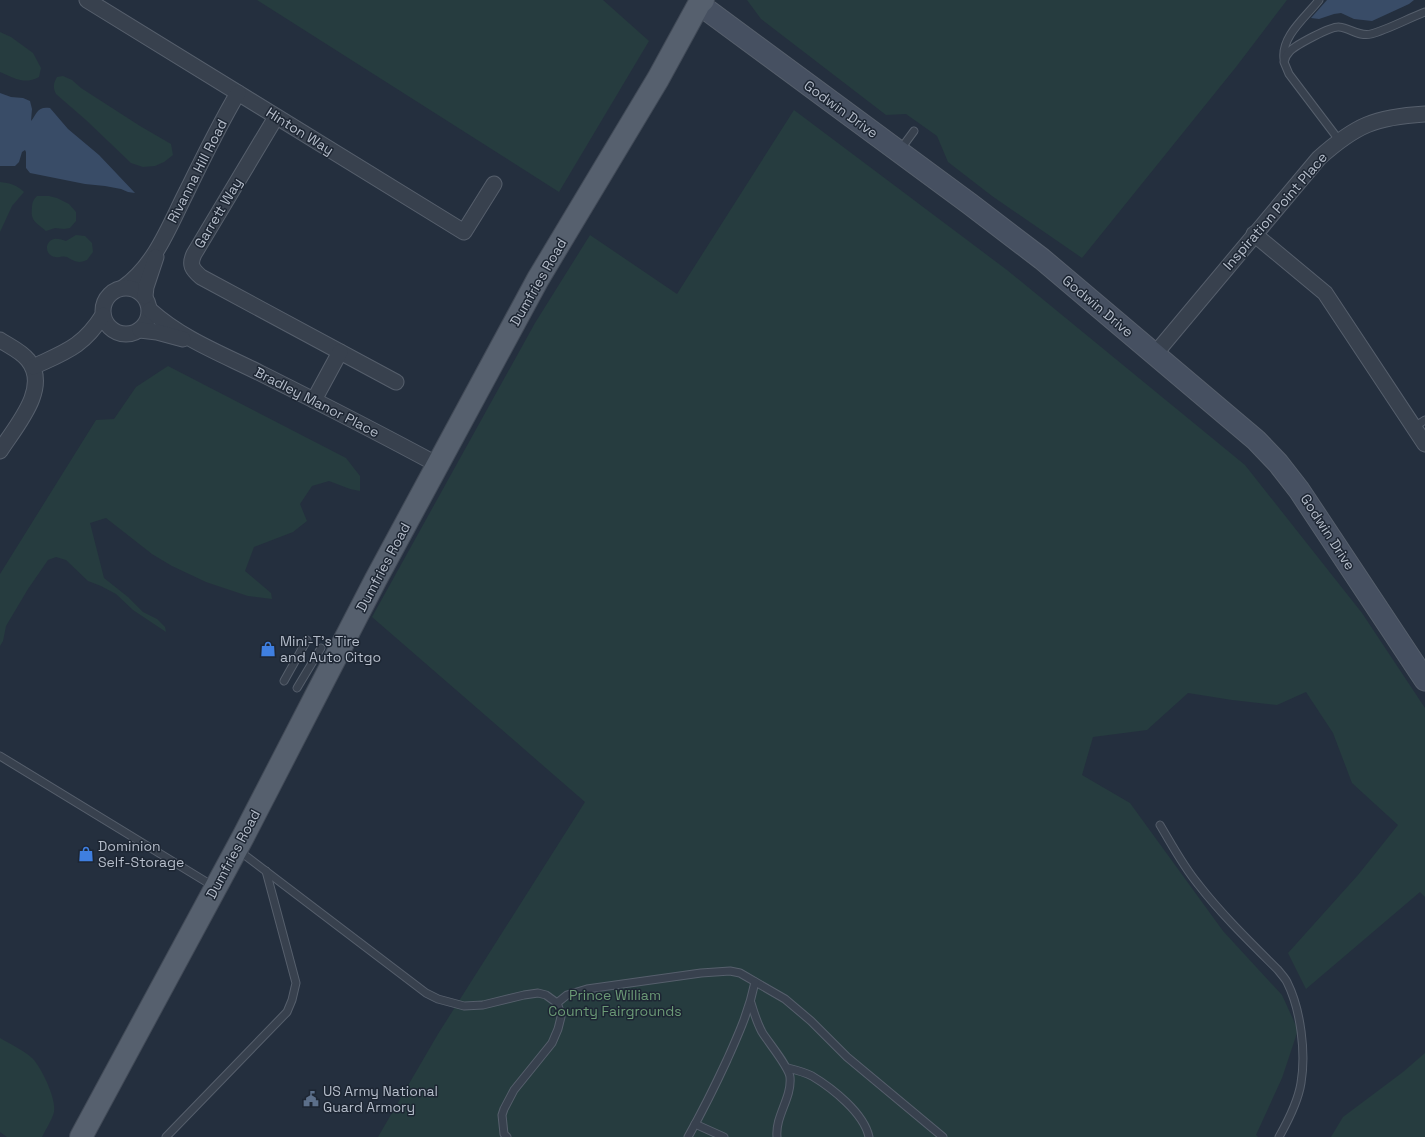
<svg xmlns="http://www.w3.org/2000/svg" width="1425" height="1137" viewBox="0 0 1425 1137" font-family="'Space Grotesk',sans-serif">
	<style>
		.green { fill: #263c3f }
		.water { fill: #394c67 }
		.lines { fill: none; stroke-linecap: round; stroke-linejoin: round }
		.lane-casing { stroke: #565f6c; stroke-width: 9 }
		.street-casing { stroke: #565f6c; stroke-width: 17 }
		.secondary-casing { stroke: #565f6c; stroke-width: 23 }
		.primary-casing { stroke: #414a57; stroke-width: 24 }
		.lane { stroke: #38414e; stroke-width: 7 }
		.street { stroke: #38414e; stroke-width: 15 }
		.secondary { stroke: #465061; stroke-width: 21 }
		.primary { stroke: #56606e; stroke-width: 22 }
		.labels { text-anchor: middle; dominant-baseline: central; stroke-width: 3; stroke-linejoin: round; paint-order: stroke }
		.street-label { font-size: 14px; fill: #b4bcc9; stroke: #1d2633 }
		.poi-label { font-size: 14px; fill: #b4bcc9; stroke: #1d2633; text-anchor: start }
		.park-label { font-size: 14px; fill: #6b9a76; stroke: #1d2633 }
	</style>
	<rect width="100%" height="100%" fill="#242f3e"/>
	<g class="green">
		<polygon points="257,0 603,0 649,41 559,192"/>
		<polygon points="747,0 1287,0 1236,67 1082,258 992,196 948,162 937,136 906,114 886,115 761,19"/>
		<path d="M0,32L11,37L33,53L41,68L39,77C24,85 14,78 0,72Z"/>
		<path d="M63,76L72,80L81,88L140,126L171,144L173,155L164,162L155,166L143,167L131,163L86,120L56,94C53,88 53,84 57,77Z"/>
		<polygon points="794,110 1007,270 1245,465 1362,613 1425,708 1425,897 1420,892 1306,989 1288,953 1358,875 1398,825 1352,783 1333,733 1306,692 1277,705 1232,700 1188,693 1147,730 1093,737 1082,775 1130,803 1223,931 1282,995 1298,1030 1282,1078 1256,1135 1258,1137 378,1137 438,1034 585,802 372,617 535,323 590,235 677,294"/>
		<path d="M0,182C10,183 17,185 24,192L12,206L0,232Z"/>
		<path d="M37,196H49L57,198L69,204L76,212V221L70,228L64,229L55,228L46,231C37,223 30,221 32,208C32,203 33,200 37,196Z"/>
		<path d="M76,235L85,236L92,243L93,252L87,260C78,264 74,261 67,257C62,255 57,259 52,256C44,252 46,241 54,239C58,238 62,240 66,241Z"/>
		<polygon points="168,366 346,458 360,476 360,491 350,489 329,481 312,486 300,504 307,521 293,532 254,547 245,571 271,593 272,599 248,596 206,582 172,566 152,554 106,518 90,523 104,578 128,597 143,612 157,619 165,627 166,632 133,610 116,594 101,586 88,581 66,560 56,557 48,560 28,589 6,626 3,641 0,646 0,574 96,420 114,419 136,387"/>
		<path d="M0,1038C10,1044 23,1050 32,1058C41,1066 57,1100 54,1112C52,1120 46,1129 42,1137H7L0,1132Z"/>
		<polygon points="1425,1053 1425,1137 1331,1137 1343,1117 1403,1072"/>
	</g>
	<g class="water">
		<polygon points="1327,0 1414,0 1409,4 1372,21 1354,19 1341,13 1334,14 1319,19 1311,18"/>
		<path d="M0,93L11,97L23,98L30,101L32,109L31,121C37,114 37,106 50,108L68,129L99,155L135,193L128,192L121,189L105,186L85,184L30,173L26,168V152L25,150L22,152L19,162L15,166H0Z"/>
	</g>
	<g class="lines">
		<defs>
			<g id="lane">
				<path d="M1284,59C1281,36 1306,17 1319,0"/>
				<path d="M1339,140L1289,74L1284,62C1285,57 1287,54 1290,51C1296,45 1331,26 1339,27C1350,28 1359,37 1371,34C1387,30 1409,18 1425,12"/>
				<polyline points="900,150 914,131"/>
				<polyline points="1414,427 1425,420"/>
				<polyline points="284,681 307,640"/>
				<polyline points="297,688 321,648"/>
				<polyline points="0,756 213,886"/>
				<path d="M1160,825C1172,845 1183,866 1198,884C1222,915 1250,942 1278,970C1281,974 1285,978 1287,982C1301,1010 1306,1053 1301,1083C1298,1102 1288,1121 1279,1137"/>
				<polyline points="238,850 426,993 438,999 464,1006 483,1005 524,995 538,993 546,995 557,1003 560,1011 561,1017 558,1029 552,1043 514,1090 504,1109 502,1115 504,1134 507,1137"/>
				<polyline points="557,1003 567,995 587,989 701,973 730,971 740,973 785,999 811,1021 847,1057 943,1137"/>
				<path d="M751,1003C754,1013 757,1023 762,1032C768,1042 789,1067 790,1077C792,1098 775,1116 777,1137"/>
				<path d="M788,1068C796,1070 804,1072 812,1076C832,1088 864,1113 869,1137"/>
				<polyline points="695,1124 724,1137"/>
				<polyline points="166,1137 287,1012 292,1000 296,983 266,871"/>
				<path d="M688,1137C702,1112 715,1086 727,1060C739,1033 749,1011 755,982"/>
			</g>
			<g id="street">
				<polyline points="87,0 464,232 494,184"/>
				<path d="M276,117L194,254C189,265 192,269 201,277L396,382"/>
				<polyline points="1254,234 1325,293 1425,444"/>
				<path d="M124,287C156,264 170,224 187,191C203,158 219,125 238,93"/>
				<circle cx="126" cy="311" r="23"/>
				<polyline points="145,296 146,287 156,257"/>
				<path d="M150,310C182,339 222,354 260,373C320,403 379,433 438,465"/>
				<polyline points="140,330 157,332 183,339"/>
				<path d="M0,340C9,346 21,351 28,360C51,388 15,427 0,451"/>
				<path d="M1155,354L1319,158C1356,125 1375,117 1425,114"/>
				<path d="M33,367C65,352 83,347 103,315"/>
				<polyline points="314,400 340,352"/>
			</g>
			<polyline id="secondary" points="699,4 970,204 1042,259 1256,440 1278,463 1299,490 1425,680"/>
			<polyline id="primary" points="81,1137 243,837 376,579 538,279 658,79 699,4 703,0"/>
		</defs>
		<use href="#lane" class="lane-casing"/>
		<use href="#street" class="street-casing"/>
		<use href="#secondary" class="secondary-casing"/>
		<use href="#primary" class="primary-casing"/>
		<use href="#lane" class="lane"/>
		<use href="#street" class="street"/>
		<use href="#secondary" class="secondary"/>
		<use href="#primary" class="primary"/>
	</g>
	<defs>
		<symbol id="shop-bare" viewBox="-9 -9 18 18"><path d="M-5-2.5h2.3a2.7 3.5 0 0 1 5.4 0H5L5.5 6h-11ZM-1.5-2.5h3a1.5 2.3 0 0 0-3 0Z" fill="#3f7fe0" stroke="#1d2633" stroke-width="2.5" paint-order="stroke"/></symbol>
		<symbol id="civic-bare" viewBox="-9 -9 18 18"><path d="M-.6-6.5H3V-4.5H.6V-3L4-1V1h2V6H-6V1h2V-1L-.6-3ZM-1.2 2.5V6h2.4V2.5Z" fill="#5c6f8a" stroke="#1d2633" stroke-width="2.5" paint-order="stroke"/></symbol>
	</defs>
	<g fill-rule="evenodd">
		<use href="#shop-bare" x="257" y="638" width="22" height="22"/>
		<use href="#shop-bare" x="75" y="843" width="22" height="22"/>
		<use href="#civic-bare" x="300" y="1088" width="22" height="22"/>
	</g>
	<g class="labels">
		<g class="street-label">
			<text transform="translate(841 109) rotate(36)">Godwin Drive</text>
			<text transform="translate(300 131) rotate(32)">Hinton Way</text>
			<text transform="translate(197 171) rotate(-63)">Rivanna Hill Road</text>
			<text transform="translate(1275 211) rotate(-49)">Inspiration Point Place</text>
			<text transform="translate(218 213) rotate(-59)">Garrett Way</text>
			<text transform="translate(538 282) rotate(-60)">Dumfries Road</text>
			<text transform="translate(1098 306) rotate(40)">Godwin Drive</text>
			<text transform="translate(317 402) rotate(27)">Bradley Manor Place</text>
			<text transform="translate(1328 532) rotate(57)">Godwin Drive</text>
			<text transform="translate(383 567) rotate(-62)">Dumfries Road</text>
			<text transform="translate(233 854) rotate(-62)">Dumfries Road</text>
		</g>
		<g class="poi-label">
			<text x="280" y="641">Mini-T's Tire<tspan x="280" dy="16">and Auto Citgo</tspan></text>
			<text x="98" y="846">Dominion<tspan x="98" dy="16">Self-Storage</tspan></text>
			<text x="323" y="1091">US Army National<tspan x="323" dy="16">Guard Armory</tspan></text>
		</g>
		<g class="park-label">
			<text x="615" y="995">Prince William<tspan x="615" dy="16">County Fairgrounds</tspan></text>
		</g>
	</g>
</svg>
